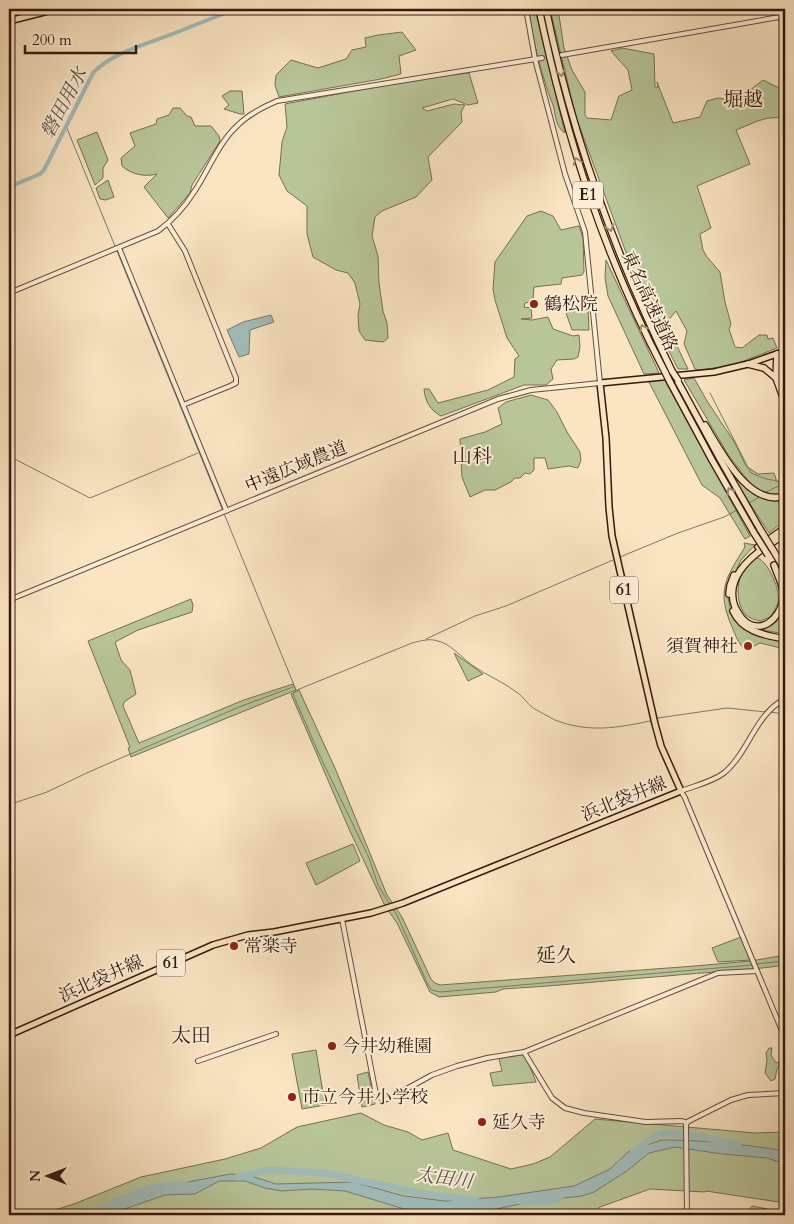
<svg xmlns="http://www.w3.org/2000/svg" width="794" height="1224" viewBox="0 0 794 1224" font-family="Cardo,'Noto Serif JP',serif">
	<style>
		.green { fill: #b8c598; stroke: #766f52 }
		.water { fill: #a1bdbb; stroke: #767b75 }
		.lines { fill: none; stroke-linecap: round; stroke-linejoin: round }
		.stream { stroke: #767b75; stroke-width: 1 }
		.canal { stroke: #a1bdbb; stroke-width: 4 }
		.river { stroke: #a1bdbb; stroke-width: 7 }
		.minor-casing { stroke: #664c3a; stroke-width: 6 }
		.major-casing { stroke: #35190c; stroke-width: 8 }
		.highway-casing { stroke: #35190c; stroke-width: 8 }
		.minor { stroke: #fcedd7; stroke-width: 4 }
		.major { stroke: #fae4c2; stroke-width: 5 }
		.highway { stroke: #fae4c2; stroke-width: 5.5 }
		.highway-bridge-casing { stroke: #35190c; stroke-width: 8; stroke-linecap: butt }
		.highway-bridge { stroke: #fae4c2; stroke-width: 5.5 }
		.oneway { stroke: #a18970 }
		.poi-dot { fill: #8f2418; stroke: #fcedd7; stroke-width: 2 }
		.labels { text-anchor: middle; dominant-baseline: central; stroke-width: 4; stroke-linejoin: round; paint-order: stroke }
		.shield { fill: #fcedd7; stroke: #715949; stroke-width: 1 }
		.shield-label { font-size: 16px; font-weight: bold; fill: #35190c }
		.street-label { font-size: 18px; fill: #35190c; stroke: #fcedd7 }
		.poi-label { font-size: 18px; fill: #35190c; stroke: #fcedd7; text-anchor: start }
		.water-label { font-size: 19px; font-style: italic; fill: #5b5249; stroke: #fcedd7 }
		.quarter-label { font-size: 20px; fill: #35190c; stroke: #fcedd7 }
	</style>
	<rect width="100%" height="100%" fill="#fae4c2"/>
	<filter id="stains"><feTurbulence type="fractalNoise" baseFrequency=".004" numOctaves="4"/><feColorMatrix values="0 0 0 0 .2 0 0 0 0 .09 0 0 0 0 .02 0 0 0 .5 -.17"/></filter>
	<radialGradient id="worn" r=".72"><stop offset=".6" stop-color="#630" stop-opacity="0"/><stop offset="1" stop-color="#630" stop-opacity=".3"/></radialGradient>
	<g class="green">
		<path d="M529,9H535L565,133C555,127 556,115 553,105C550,97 547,90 545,82C537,58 532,34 529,9Z"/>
		<path d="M550,9H558L564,48L572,70L585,92V115L587,118L611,120L619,96L632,90L628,70L611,51L622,48L654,54L655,87H658L657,82L673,123L700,117L707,101L718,98L731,100L745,94L763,80L785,91V119C767,114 752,124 736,130L750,164L697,186L711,228L700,234L703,250L707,257L720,272L725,302L731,324L729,329L735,347L742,348L759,335H767L768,339L773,338L777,348L731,366L698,370L695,369L684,344L687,331L676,311L666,323L688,369H678L645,304L576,117Z"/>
		<polygon points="402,32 416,50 399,56 401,74 381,79 279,97 275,85 276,75 291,60 318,68 346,59 352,50 366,47 365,38 378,35"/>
		<polygon points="469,73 478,103 468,105 453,99 422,108 427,111 454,104 465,105 461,112 462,122 428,157 432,180 416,197 382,211 375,217 372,236 378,256 379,283 383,311 387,323 388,338 383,342 365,340 359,331 358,315 360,304 355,283 348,273 336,270 313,257 307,234 307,206 287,191 279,175 282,142 287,127 285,104 417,79"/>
		<polygon points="230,91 242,91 244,114 240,114 224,109 229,105 222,96"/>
		<path d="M173,108H180L187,116L191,117L195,126H211L219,136L220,141L192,185L190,193L168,218L144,187L157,174C145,177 132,175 122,166L121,158L135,146L130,133L156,124L157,119L169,115Z"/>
		<polygon points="97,132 108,160 103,168 103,178 95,185 77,140"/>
		<polygon points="108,180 114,197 106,200 100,199 96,188"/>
		<path d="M541,211L553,216L561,230L579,226L583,238L584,272L582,275L562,278L561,284L534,287L533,299L530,302L525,303L524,307L531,308L532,318L521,319L532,320L548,317L553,329L573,336L579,335L580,347L578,357L574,359L557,360L551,369L553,379L546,385H524L441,416C430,410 425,401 424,389H429L438,403L488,390L514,377L515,359L519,356L507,338L495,300L493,289L495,262L527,216Z"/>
		<polygon points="606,260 659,373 644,374 608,296 605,278"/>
		<polygon points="588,306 589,330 572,330 564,307"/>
		<polygon points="694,378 707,401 735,443 746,466 758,474 774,473 777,482 784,480 785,478 785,491 769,498 753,487 729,456 684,380"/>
		<polygon points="664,379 750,536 745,539 720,498 702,485 649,382"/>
		<polygon points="531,395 548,400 557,412 567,432 580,452 581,460 578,468 569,466 548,469 545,458 534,458 534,470 530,474 525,473 520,478 515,478 511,482 495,490 485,490 470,497 462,477 460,439 485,432 502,424 498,408 506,402"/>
		<polygon points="738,480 755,493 769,499 785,496 785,520 769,533 736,482"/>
		<path d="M744,543L755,545L741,560L727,592L731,613L743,627L785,640V649L760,643L746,650C738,644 736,636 732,627C716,590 726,578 745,547Z"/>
		<path d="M758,558C769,563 781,591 778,603C776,608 773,613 770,617L760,621C755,620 749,618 746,615C732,601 737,562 758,558Z"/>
		<path d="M785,598V634L762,630C779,623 784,616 785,598Z"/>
		<polygon points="191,599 193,605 192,612 138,630 115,642 121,660 130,670 136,694 124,702 123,706 139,743 244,700 293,684 296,690 131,757 128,748 130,747 88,641"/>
		<polygon points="454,653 483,674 468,681"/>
		<path d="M299,690L335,768L387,895L402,917L431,979L435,983L440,985L695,966L751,961L785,955V965C746,971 706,972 667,976C612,980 558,986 503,989L496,992L439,997L430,992L397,923L385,906L349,829L291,694Z"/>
		<polygon points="353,844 360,861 316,885 306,863"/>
		<polygon points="741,937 751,960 718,962 712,948"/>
		<polygon points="769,1048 772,1048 771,1055 776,1063 779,1062 780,1065 777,1069 775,1079 771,1081 765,1073 767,1061 766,1053"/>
		<polygon points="316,1050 325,1105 302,1109 292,1054"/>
		<polygon points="524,1052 536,1082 493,1086 490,1073 502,1071 499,1059"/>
		<polygon points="368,1072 375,1104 362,1107 357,1075"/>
		<polygon points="361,1113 384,1125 408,1132 422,1140 448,1133 453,1150 511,1169 533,1164 550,1157 595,1119 755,1133 785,1132 785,1203 706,1191 705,1192 650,1189 600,1207 590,1215 315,1215 302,1209 283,1215 39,1215 74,1204 141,1177 225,1159 261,1148 297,1127"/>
		<polygon points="752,1206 783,1212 782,1215 747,1215 747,1212"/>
	</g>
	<g class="water">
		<polygon points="271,315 274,322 250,330 249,354 239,357 227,330 243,322"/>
		<path d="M661,1140C703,1140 744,1144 785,1151V1164L767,1158L722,1154L675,1147L649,1153L627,1171L594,1192L582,1196L529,1202L483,1212L424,1211L404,1209L345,1191L312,1189L282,1191L265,1188L245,1181H219L195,1194L165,1195L107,1215H84L96,1209L144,1193L193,1181L231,1174L251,1176L276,1184L353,1182L404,1196L445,1201L499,1197L574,1186L610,1169L628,1152Z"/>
	</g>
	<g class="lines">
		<g class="stream">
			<polyline points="66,126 296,690 293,694 319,754 369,858 378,885 390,905"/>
			<polyline points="710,393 751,473 766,479 784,482"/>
			<polyline points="9,456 90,498 198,453"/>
			<polyline points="766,492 785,483"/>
			<polyline points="747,504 761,496"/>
			<polyline points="620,557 678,533 724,517 737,510"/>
			<polyline points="426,639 475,616 506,606 613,560"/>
			<path d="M297,690L412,643C421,641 429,638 438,641C451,644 462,658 472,665C487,676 504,682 518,693C523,697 527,703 532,707C534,709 553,719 555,720C588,733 617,728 650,721"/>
			<polyline points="770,712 785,714"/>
			<polyline points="658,718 727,708 766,712"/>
			<polyline points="11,804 47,792 91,771 239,707 293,687"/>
			<polyline points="392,908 397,915 428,985 432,990 440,992 752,965"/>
			<polyline points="756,964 785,961"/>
		</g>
		<path class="canal" d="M9,187L40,174L44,170L93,73C111,53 149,43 175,33C195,25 215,17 236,9"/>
		<g class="river">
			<path d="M633,1153C640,1148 647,1140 655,1136C669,1128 721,1141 738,1144"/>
			<polyline points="238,1177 269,1170 324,1173 424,1194 476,1200"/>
			<polyline points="522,1202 548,1202 560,1198"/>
			<polyline points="86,1215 141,1191 161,1186 185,1184"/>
		</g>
		<defs>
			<g id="minor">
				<polyline points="562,55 785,16"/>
				<polyline points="168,224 185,251 236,378 236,383 230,386 183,405"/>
				<polyline points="119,248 226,510"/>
				<path d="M9,293L158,231C173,220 184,208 194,192C209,170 218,143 238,125C249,114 263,107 277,101L542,58"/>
				<polyline points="9,600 498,399 531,390 600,383 585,232 565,174 535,59 526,9"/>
				<path d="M785,699C755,714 749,752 724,773C712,782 694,786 681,791L685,798L785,1038"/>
				<path d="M342,919L376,1094C380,1099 384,1101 390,1098L432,1075L457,1066L487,1058L524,1052L718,973L757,971"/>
				<polyline points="524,1052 552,1098 565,1108 584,1113 646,1122 682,1121 687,1123"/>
				<polyline points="198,1061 276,1034"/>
				<polyline points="687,1215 686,1124 687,1122 731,1100 748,1095 785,1093"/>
			</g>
			<g id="major">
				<polyline points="9,21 56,9"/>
				<polyline points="9,1035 213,945 248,935 274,932 371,913 403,903 681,791 661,746 655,724 612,536 609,507 606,438 600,383 714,372 748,364 785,351"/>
			</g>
			<g id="highway">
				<path d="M539,9C566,137 604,256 665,372"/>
				<path d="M546,9C572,135 615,255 672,371"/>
				<polyline points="777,354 776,378 785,403"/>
				<polyline points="748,364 764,368 776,378"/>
				<polyline points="677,380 720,459 760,529"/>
				<polyline points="670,382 712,460 754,533"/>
				<path d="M705,425C721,451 749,508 785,496"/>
				<polyline points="758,547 785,528"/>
				<polyline points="773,550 785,570"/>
				<path d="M774,565C777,574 783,584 783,594C784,611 768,633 749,624C743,621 738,613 735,607C722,573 761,548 785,535"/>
				<polyline points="729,594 730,586 734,575"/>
				<path d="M733,611C743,632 764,635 785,639"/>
			</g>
		</defs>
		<use href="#minor" class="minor-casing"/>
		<use href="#major" class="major-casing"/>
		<use href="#highway" class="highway-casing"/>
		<use href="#minor" class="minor"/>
		<use href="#major" class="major"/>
		<use href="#highway" class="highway"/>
		<defs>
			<g id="highway-bridge">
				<polyline points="672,371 678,380"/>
				<polyline points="665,372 670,382"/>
				<polyline points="760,529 773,550"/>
				<polyline points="754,533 768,555"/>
			</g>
		</defs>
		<use href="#highway-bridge" class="highway-bridge-casing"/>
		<use href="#highway-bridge" class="highway-bridge"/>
	</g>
	<defs><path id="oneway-chevron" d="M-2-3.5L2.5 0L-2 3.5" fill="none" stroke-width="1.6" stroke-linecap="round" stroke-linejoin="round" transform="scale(1.25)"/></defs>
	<g class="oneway">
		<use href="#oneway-chevron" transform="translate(561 73) rotate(76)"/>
		<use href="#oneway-chevron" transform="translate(577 161) rotate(-108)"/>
		<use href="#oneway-chevron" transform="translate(610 228) rotate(70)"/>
		<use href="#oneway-chevron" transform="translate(643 328) rotate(-116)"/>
		<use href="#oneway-chevron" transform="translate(730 491) rotate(-120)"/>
	</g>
	<g class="poi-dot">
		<circle cx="534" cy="304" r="5"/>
		<circle cx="748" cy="646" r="5"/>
		<circle cx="234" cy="946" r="5"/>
		<circle cx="332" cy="1046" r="5"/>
		<circle cx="292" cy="1097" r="5"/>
		<circle cx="482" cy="1122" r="5"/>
	</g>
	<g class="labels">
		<g class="shield">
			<rect x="573" y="181.5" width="30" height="27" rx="4"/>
			<rect x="610" y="576.5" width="28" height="27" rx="4"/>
			<rect x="157" y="949.5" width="28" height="27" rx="4"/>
		</g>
		<g class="shield-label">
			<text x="588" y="195">E1</text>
			<text x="624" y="590">61</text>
			<text x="171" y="963">61</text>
		</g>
		<g class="street-label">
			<text transform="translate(649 301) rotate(65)">東名高速道路</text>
			<text transform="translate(296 467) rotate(-22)">中遠広域農道</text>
			<text transform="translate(624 799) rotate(-22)">浜北袋井線</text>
			<text transform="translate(101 979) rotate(-24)">浜北袋井線</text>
		</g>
		<g class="poi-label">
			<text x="544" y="304">鶴松院</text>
			<text x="738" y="646" text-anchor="end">須賀神社</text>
			<text x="244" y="946">常楽寺</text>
			<text x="342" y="1046">今井幼稚園</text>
			<text x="302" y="1097">市立今井小学校</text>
			<text x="492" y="1122">延久寺</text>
		</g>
		<g class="water-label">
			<text transform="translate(64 103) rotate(-62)">磐田用水</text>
			<text transform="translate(444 1178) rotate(8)">太田川</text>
		</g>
		<g class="quarter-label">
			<text x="743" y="99">堀越</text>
			<text x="472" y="456">山科</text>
			<text x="556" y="955">延久</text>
			<text x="191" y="1035">太田</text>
		</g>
	</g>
	<rect width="794" height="1224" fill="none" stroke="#fae4c2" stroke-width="30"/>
	<rect x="10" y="10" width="774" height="1204" fill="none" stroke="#35190c" stroke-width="2.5"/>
	<rect x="15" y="15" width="764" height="1194" fill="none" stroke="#35190c"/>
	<g transform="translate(48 1176) rotate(270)" stroke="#fcedd7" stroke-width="4" paint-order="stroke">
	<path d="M0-4L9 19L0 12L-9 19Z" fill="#35190c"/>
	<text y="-8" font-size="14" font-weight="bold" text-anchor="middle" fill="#35190c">N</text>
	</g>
	<path d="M25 45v8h111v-8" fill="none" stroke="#35190c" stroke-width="2.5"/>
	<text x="32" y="45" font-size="15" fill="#35190c" stroke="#fcedd7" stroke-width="4" paint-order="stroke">200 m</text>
	<rect width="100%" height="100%" filter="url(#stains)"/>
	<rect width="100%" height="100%" fill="url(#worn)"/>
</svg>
